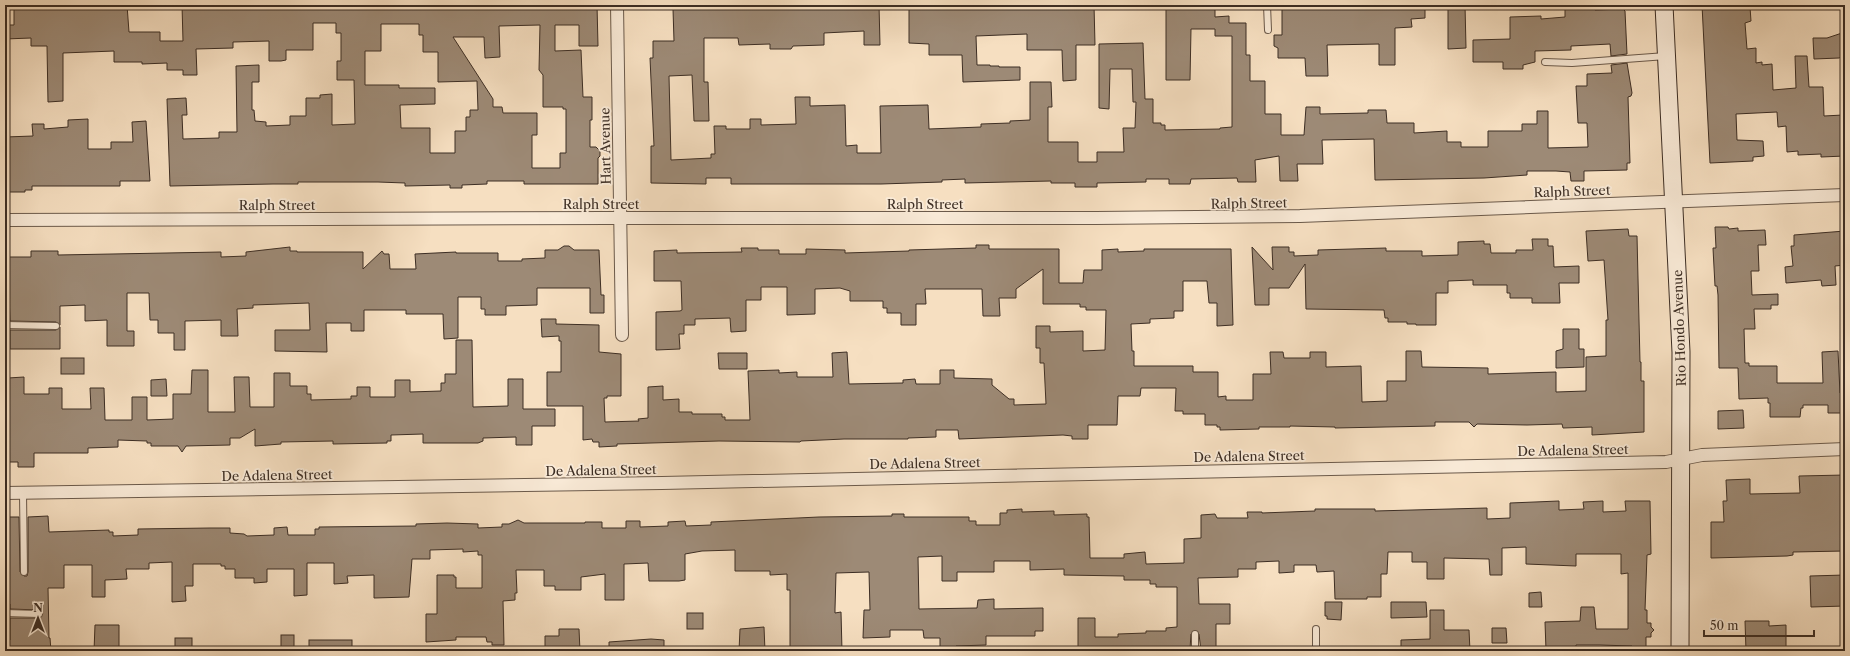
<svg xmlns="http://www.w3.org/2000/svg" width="1850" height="656" viewBox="0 0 1850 656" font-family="'Libre Caslon Text',serif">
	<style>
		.building { fill: #9d8a76; stroke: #3d2e24; fill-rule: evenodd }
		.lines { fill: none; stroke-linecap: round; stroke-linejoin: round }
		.lane-casing { stroke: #6b5a4b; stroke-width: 8 }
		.street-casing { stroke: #6b5a4b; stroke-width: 14 }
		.secondary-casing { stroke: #3d2e24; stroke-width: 19 }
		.lane { stroke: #f9ead7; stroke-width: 6 }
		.street { stroke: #f9ead7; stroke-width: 12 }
		.secondary { stroke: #f9ead7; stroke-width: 17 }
		.labels { text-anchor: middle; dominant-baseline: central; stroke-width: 3.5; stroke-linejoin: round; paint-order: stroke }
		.street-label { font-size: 13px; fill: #3d2e24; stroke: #f9ead7 }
	</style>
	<rect width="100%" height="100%" fill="#f6dfc1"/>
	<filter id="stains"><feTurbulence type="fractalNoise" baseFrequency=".005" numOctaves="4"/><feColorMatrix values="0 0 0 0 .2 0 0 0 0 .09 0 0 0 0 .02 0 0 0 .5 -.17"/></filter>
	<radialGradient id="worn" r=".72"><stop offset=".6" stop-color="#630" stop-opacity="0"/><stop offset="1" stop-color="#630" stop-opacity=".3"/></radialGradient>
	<g class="building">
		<path d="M14,5H127L129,32H160V41H183L182,5H597L598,46H579V25H555V51L581,50L583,97H592V120H590V147H596L600,151V156L598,158V184H524V181H487V184L462,185V188H450V185L405,186V183L378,182H298V184H273L170,186L167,99L186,98L187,115H182L183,139L219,138V132H237L236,66L259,65V82H252V110H254L255,121L266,122V126L290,125V116H306V98H320V95L332,94V125L355,124L354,80H337V61H341V33H336V23H313V50H286V60L281,61H269V41L233,42V48L196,49L197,75H183V70H167V63L142,64V62H114V51L63,53V101L48,102L47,46H31V38L5,39V25H14ZM381,24H419V35H423V52H438V82L477,81L478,110H470V117H466V131H455V153H430V128H401L400,105L435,104V88H399V85H365V51H381ZM540,25L539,70L543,75V107H563V109H566V153H560V168H532V135H537V113H503L502,107H493V99L453,37H484L485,58L500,57L499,26Z"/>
		<polygon points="702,5 879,5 880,45 864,45 864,31 824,33 824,45 793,46 791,49 770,49 770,44 739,45 738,38 704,38 704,82 708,82 709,121 694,121 692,75 669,76 671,160 711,158 711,154 715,154 714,126 726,126 726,129 750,129 750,119 761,119 761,125 796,124 795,97 810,97 810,106 845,105 846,146 857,145 857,153 881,153 880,106 928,105 929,129 981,127 981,124 1010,123 1010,121 1030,120 1030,82 1051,82 1052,107 1048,107 1048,142 1078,142 1078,162 1097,162 1097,152 1124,152 1123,128 1135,128 1136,102 1133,102 1132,69 1110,69 1109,109 1099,108 1099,44 1143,43 1145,99 1153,99 1153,123 1161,123 1161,125 1165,125 1165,130 1220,129 1220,128 1232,127 1232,36 1215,36 1215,29 1191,29 1190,80 1166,80 1166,5 1215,5 1215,17 1229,16 1229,23 1246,23 1246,55 1250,55 1250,81 1265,81 1265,114 1281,114 1281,135 1304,135 1306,107 1320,107 1320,114 1368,113 1368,110 1386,110 1387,123 1414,123 1414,133 1447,131 1447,142 1461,142 1461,147 1488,147 1488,131 1522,131 1522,124 1537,124 1537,111 1548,111 1548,148 1588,147 1587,123 1578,123 1576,86 1587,86 1587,74 1612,73 1611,65 1627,63 1632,93 1631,96 1628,97 1630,163 1627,163 1627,170 1584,171 1584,181 1571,181 1570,172 1556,171 1527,171 1527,175 1484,178 1375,180 1374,139 1322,140 1323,164 1297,164 1298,181 1280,181 1279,156 1255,160 1256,182 1238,182 1237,178 1191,179 1190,184 1169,184 1169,179 1146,179 1146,182 1097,183 1097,187 1075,187 1075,183 1051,183 1051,181 965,183 965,179 942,180 942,182 881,184 731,184 731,178 706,178 706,184 651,183 651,146 654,146 650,58 653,58 653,41 674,41 673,9 702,8"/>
		<polygon points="909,5 1094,5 1095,45 1076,45 1076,80 1063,81 1062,50 1027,50 1027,34 976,36 977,65 990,65 990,66 999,66 999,67 1020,67 1020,80 963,82 962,55 929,55 929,44 909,43"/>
		<polygon points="1300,5 1425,5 1425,18 1411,19 1412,27 1395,28 1395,65 1379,65 1379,44 1327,45 1328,76 1306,76 1305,58 1278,58 1278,48 1274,46 1274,35 1282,35 1282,9 1300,9"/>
		<polygon points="1448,5 1465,5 1466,48 1448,49"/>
		<polygon points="1565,5 1595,5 1595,10 1623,9 1625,11 1627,54 1611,56 1610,44 1571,46 1571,50 1535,51 1535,62 1523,65 1523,69 1503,69 1503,62 1473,62 1473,40 1510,39 1510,17 1541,16 1541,19 1565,17"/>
		<polygon points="1702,5 1745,5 1746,7 1750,7 1751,21 1745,23 1747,49 1756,48 1756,63 1762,62 1762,65 1772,64 1773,90 1796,88 1795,56 1807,56 1809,87 1823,87 1824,116 1843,115 1845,156 1821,157 1821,154 1798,155 1798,151 1787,152 1786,126 1778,127 1777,112 1736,114 1737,140 1763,141 1764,156 1753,157 1753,161 1710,163"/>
		<polygon points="1845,32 1845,56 1839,58 1814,59 1813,38 1827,38"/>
		<polygon points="88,119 88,149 111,149 111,142 133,142 132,122 146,121 150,181 120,181 120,186 32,186 32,190 25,190 25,192 9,192 9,187 5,187 5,137 33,136 32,124 44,124 44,129 68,127 68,120"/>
		<polygon points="1715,227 1728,227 1729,229 1738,228 1738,231 1765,230 1766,245 1758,245 1759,271 1751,271 1752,295 1778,294 1778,305 1771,305 1771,309 1754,309 1755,329 1744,329 1745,363 1749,363 1749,366 1777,366 1777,383 1823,383 1822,352 1838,351 1840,393 1845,393 1845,413 1828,413 1828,405 1803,405 1803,408 1801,408 1800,417 1770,417 1770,403 1768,403 1768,398 1739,399 1738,368 1719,368 1718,295 1717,286 1715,286 1713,248 1716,248"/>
		<polygon points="1628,229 1629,236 1637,236 1640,362 1641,362 1641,381 1644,381 1644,432 1592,435 1592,427 1563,428 1562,424 1527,425 1477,424 1474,427 1469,422 1435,422 1435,426 1335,428 1335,427 1290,426 1290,427 1259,427 1259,429 1220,430 1220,427 1217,427 1217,425 1205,425 1205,414 1183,414 1183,411 1175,411 1176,388 1141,388 1140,396 1118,396 1117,425 1088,425 1088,439 1072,439 1072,436 1063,435 959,439 958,430 936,430 936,437 908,438 908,439 844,439 801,441 800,442 719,441 617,444 617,446 599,447 599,442 593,442 592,439 583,440 583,406 547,406 547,372 561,372 561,341 559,341 559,336 542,337 541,319 556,319 556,324 599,325 599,352 621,354 621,396 607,396 607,398 604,398 605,422 639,421 638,419 648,418 648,387 663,386 663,400 679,399 679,412 692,412 692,414 722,414 722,417 725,417 725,420 750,420 748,371 779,370 779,373 797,372 797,377 833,377 832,353 847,352 849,384 903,383 903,380 915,379 916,384 940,384 940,370 954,370 954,378 992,379 992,385 1009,399 1014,399 1014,405 1046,404 1044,363 1040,363 1040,348 1036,348 1036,326 1050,326 1050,332 1083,331 1083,351 1105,350 1106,310 1086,310 1086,307 1080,307 1080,304 1043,304 1043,269 1016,289 1016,298 999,298 1000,316 983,316 982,289 925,289 926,304 916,304 916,325 901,325 901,313 887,313 887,308 883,308 883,301 850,301 850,291 840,288 815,289 815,314 787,315 787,287 761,287 761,300 746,300 746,331 731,332 730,318 695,319 695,325 684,325 684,334 679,334 680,349 656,350 656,312 680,311 682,310 681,281 654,281 654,251 677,250 677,253 742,252 741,248 758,248 758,250 779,250 779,254 806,254 806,249 845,250 845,253 909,251 909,250 976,248 976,245 989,245 989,249 1059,249 1059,283 1083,283 1084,270 1102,270 1102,250 1118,249 1118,252 1144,251 1144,249 1231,249 1233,325 1217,326 1217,303 1209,303 1207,281 1183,281 1183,311 1174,311 1174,318 1150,319 1150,323 1131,324 1132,351 1134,351 1134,366 1193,366 1193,372 1218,372 1218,397 1226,396 1226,400 1253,400 1253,374 1271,374 1270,352 1283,352 1284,358 1310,358 1310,352 1326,352 1326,367 1361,366 1362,402 1387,401 1387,381 1406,381 1406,351 1421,351 1422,367 1488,368 1488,374 1556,372 1556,392 1586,391 1586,357 1606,356 1606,320 1608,320 1604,260 1588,261 1586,231"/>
		<polygon points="1845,231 1845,265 1835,266 1836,285 1822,286 1821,280 1786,283 1785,267 1793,266 1791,246 1794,246 1794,235"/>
		<polygon points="1532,239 1548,239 1548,246 1553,246 1554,267 1579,266 1579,283 1559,283 1560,303 1532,303 1532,298 1510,298 1510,293 1507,293 1507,285 1473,285 1473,280 1448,281 1448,293 1436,293 1436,325 1416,325 1416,324 1407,324 1407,322 1388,322 1388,318 1385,318 1384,310 1306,309 1305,264 1289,288 1269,288 1269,305 1255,305 1252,247 1273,270 1272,247 1289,247 1289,252 1294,252 1294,256 1318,255 1318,250 1386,248 1386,251 1422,251 1422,256 1458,255 1458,242 1484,241 1484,244 1490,244 1491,253 1516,253 1516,250 1533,250"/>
		<polygon points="564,246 569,246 574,250 599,250 601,295 604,295 604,313 590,313 590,288 537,288 537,305 506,306 506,315 485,315 485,309 481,309 481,297 458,297 458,338 444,339 443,314 406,314 406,310 364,310 364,331 351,331 351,323 326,323 327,352 275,351 275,330 310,330 309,303 253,305 253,308 237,309 238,336 221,336 221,320 185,321 185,350 174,350 174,333 158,333 158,320 150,320 149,293 127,293 127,331 134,331 134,346 107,346 107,320 85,321 85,305 60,306 60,325 56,322 10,321 9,295 5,295 5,257 31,257 31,251 58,251 58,255 221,252 221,257 246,256 246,252 290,247 290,251 297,251 297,252 363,252 363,269 382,251 384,254 389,254 390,269 416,269 415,254 456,252 456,253 498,253 498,261 522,261 522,259 545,258 545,250 558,250"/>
		<polygon points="60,327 60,349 10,349 10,330 56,330"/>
		<polygon points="1563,329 1579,329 1579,349 1584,349 1584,367 1556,368 1556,351 1563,349"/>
		<polygon points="456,340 472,340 473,407 508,406 508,379 523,379 523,409 555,409 555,426 532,426 532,445 516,445 516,437 483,438 483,441 478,443 423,443 423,434 391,435 391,441 387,441 387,443 333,444 333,441 281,442 281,444 255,446 255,429 240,438 230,438 230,445 186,446 182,452 178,446 151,446 151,443 147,443 147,441 118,440 118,447 88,448 88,453 34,453 34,467 18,467 18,462 8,462 8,459 5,459 5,439 8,439 8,378 24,377 24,394 49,394 49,388 62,388 62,409 91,409 90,388 104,388 105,420 132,420 132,397 147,397 147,420 173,419 173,394 191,394 192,370 208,370 208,412 235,412 234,377 249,377 250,407 274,407 274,373 290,373 290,386 307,386 307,394 311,394 311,400 351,399 351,396 357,396 357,387 370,387 370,397 395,397 395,380 410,380 410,392 441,391 441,383 445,383 445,374 456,374"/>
		<polygon points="718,353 747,353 747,369 719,369"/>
		<rect x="61" y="358" width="23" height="16"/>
		<polygon points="166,379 167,396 151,396 151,380"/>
		<polygon points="1743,410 1744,428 1718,429 1718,411"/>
		<polygon points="1845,475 1845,551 1793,552 1793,555 1787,556 1711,558 1711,522 1724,522 1723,501 1727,501 1726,480 1750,479 1750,494 1800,493 1799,476"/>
		<polygon points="1559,501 1559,510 1584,509 1583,502 1603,501 1603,512 1626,511 1625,501 1650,501 1651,554 1647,555 1645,610 1647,610 1647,623 1651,623 1651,627 1654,630 1651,633 1651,637 1646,637 1646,651 1632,651 1632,646 1600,645 1576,645 1576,650 1546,650 1545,622 1580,621 1581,607 1594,607 1596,629 1628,629 1628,573 1621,574 1621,554 1576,554 1576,566 1526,564 1526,547 1502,548 1502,575 1490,575 1489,559 1444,558 1444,579 1427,579 1427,562 1412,562 1412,552 1388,552 1387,574 1381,574 1381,597 1367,597 1367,599 1335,599 1334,571 1317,572 1316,565 1294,565 1294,572 1279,573 1279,561 1256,562 1256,569 1238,569 1238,577 1198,578 1199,604 1230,604 1230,624 1216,624 1216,651 1201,651 1199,634 1195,630 1191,634 1190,649 1162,651 1078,651 1078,618 1095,618 1095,637 1118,637 1118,634 1146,633 1146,631 1166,631 1166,628 1177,627 1177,587 1156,587 1156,584 1150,584 1150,580 1124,580 1124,576 1064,575 1064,569 1030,570 1030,561 994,561 994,572 957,572 957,581 942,581 942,556 918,557 919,609 977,608 978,600 994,599 994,609 1043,608 1043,631 1035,631 1035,636 986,636 986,645 956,646 956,651 940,651 940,638 924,638 923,630 890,630 890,637 863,638 864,610 870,610 869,572 836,573 835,609 835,613 841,612 842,651 790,649 790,590 787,590 787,574 770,575 770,571 735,571 735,550 702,551 685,554 685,580 679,581 649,581 648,563 624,564 624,600 605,600 605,574 581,577 581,590 555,590 555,586 544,586 544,570 516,570 517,593 515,593 515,600 503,601 504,645 492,645 492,642 487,642 486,637 456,637 456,640 426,642 426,614 437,614 437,575 454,575 454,577 456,577 456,588 482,588 482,555 478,555 478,551 463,552 463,549 430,550 430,559 412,559 409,597 374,598 374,575 347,576 348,583 334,584 334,563 307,563 307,595 294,596 294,569 267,569 267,582 254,583 254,578 235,578 235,569 225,569 225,566 221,566 221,564 193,564 193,586 185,586 186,601 172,602 172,562 149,563 149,569 126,569 127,579 105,580 105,597 92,597 92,565 64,565 64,588 48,588 49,638 50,638 51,651 5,651 5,640 10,640 10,618 39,618 43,614 40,610 10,609 10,604 5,604 5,517 19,517 20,572 24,576 27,576 28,572 28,517 48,516 49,532 109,530 109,532 113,532 113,536 138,535 138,529 210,528 230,528 230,533 244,534 247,536 274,535 274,528 287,527 288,535 315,535 315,529 319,529 319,527 416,526 416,524 447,523 478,524 478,528 502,527 502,524 509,524 518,520 524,523 585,523 585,522 602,522 602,528 626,528 626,521 640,521 640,527 668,526 668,522 685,521 686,526 711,525 711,522 819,517 892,516 892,514 904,514 904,517 969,517 969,521 976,521 976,525 1000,525 1000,513 1007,513 1007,510 1022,509 1022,512 1054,511 1054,515 1087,514 1087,517 1089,517 1090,558 1124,558 1124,554 1145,552 1146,564 1184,563 1184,539 1201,538 1201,515 1215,514 1217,518 1248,518 1247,512 1262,512 1262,513 1315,511 1315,509 1375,509 1375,511 1487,508 1487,519 1510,518 1510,503"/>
		<polygon points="1845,575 1845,606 1811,607 1810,576"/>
		<polygon points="1541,592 1542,607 1529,607 1529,593"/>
		<polygon points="1325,602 1342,602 1341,620 1327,619 1327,616 1325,616"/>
		<polygon points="1391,602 1426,602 1427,617 1391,618"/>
		<polygon points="1430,610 1444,610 1444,630 1469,630 1470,651 1401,651 1401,640 1430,639"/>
		<rect x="687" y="613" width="16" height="16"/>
		<polygon points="1745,621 1769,621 1769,626 1786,625 1786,651 1746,651"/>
		<polygon points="95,625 119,625 119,651 94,651"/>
		<polygon points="764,627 765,651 739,651 740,629"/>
		<polygon points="1492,628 1506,628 1507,643 1492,643"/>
		<polygon points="559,629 579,629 580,651 545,651 545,636 559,636"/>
		<rect x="281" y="635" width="13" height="16"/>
		<rect x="175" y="638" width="17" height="13"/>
		<polygon points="651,639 664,640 664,651 609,651 609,642"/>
		<rect x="309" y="640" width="43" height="11"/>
	</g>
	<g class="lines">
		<defs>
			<g id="lane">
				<polyline points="1267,5 1268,30"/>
				<polyline points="1545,62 1572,63 1666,56"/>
				<polyline points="5,325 56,326"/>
				<polyline points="23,493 24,572"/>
				<polyline points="5,613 39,614"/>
				<polyline points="1316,629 1316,651"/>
				<polyline points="1195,634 1195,651"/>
				<polyline points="498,651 498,650"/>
			</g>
			<g id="street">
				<polyline points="617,5 622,335"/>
				<polyline points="5,220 608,218 1096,218 1300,216 1845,195"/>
				<polyline points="5,493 662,483 1666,462 1702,455 1845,449"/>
			</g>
			<polyline id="secondary" points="1664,5 1681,352 1680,651"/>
		</defs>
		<use href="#lane" class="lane-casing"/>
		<use href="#street" class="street-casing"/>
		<use href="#secondary" class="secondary-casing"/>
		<use href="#lane" class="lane"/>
		<use href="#street" class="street"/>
		<use href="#secondary" class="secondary"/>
	</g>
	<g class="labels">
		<g class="street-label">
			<text transform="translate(605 146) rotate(-91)">Hart Avenue</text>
			<text transform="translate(1572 191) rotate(-2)">Ralph Street</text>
			<text transform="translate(1249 203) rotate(-1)">Ralph Street</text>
			<text x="601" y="204">Ralph Street</text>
			<text x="925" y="204">Ralph Street</text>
			<text x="277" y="205">Ralph Street</text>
			<text transform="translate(1679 328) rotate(-92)">Rio Hondo Avenue</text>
			<text transform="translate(1573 450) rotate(-1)">De Adalena Street</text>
			<text transform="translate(1249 456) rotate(-1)">De Adalena Street</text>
			<text transform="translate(925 463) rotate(-1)">De Adalena Street</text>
			<text transform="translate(601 470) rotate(-1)">De Adalena Street</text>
			<text transform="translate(277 475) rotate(-1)">De Adalena Street</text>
		</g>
	</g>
	<rect width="1850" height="656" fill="none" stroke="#f6dfc1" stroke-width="20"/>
	<rect x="6" y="6" width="1838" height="644" fill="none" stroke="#3d2e24" stroke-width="2"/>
	<rect x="10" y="10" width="1830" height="636" fill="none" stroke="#3d2e24"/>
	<g transform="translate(38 618)" stroke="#f9ead7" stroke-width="3" paint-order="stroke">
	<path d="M0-3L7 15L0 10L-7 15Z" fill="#3d2e24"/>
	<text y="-6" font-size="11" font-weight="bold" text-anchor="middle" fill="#3d2e24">N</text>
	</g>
	<path d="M1704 630v6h110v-6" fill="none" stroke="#3d2e24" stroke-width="2"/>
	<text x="1710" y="630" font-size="12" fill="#3d2e24" stroke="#f9ead7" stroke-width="3" paint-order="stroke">50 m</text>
	<rect width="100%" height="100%" filter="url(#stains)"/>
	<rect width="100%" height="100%" fill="url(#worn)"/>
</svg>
